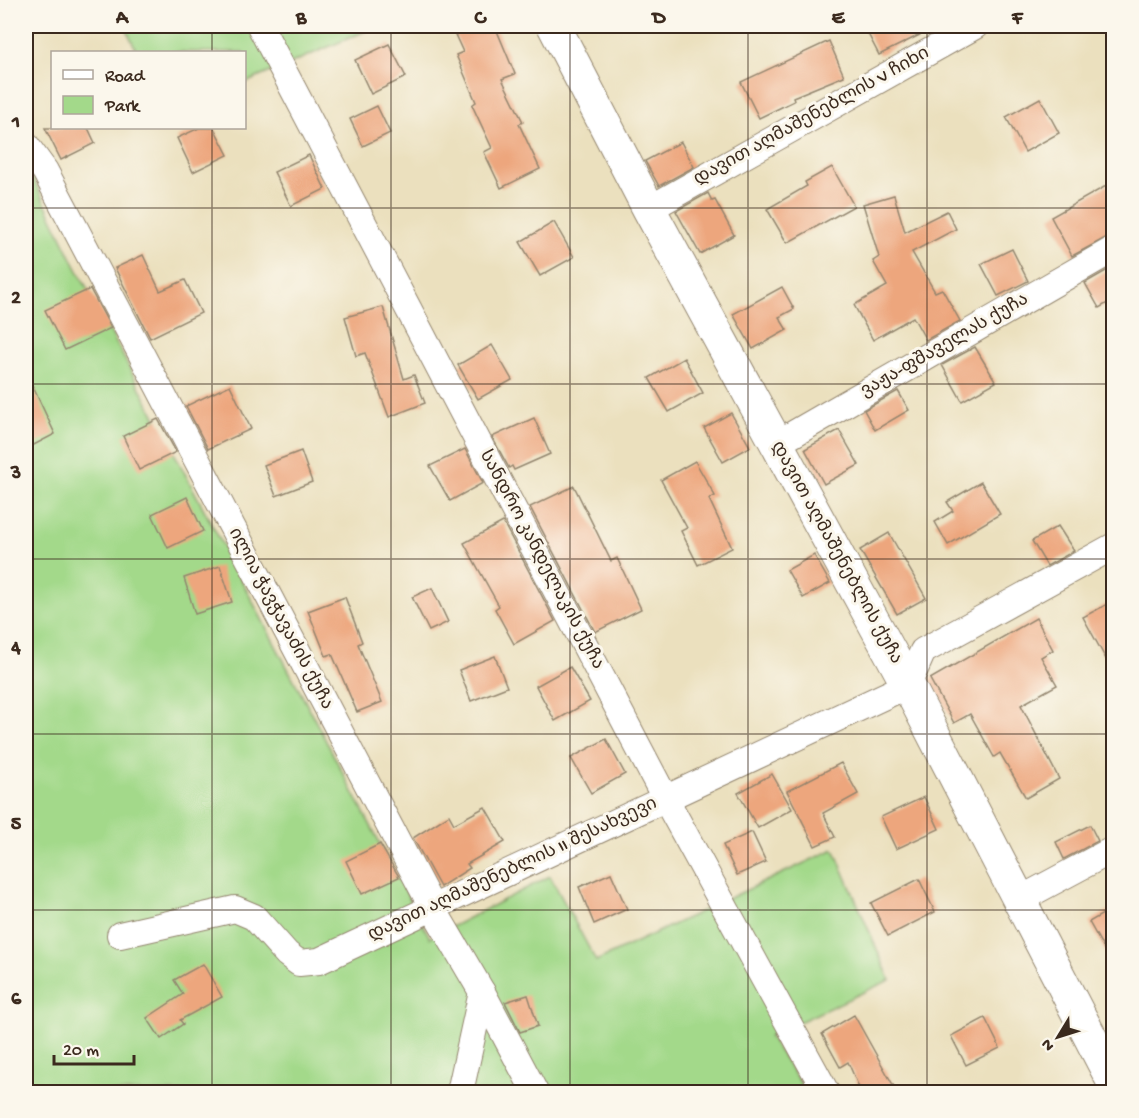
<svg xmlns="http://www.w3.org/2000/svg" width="1139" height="1118" viewBox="0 0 1139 1118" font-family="'Gochi Hand','Noto Sans Georgian',sans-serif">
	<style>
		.green { fill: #a3d98a; stroke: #6f8254; stroke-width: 1.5 }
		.building { fill: #eda67d }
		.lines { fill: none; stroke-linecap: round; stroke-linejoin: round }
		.minor-casing { stroke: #93856e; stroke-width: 28 }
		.tertiary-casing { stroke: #93856e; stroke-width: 35 }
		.minor { stroke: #fff; stroke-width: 26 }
		.tertiary { stroke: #fff; stroke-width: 33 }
		.grid { fill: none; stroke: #3b2a1e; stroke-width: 1.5; stroke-opacity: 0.55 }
		.labels { text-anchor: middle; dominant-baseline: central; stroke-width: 6; stroke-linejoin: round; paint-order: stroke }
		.street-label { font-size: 18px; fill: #3b2a1e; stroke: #fbf7ec }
		.neatline { fill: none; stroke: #3b2a1e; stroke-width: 2 }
		.grid-label { font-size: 20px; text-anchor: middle; font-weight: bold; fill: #3b2a1e }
	</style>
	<rect width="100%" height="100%" fill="#fbf7ec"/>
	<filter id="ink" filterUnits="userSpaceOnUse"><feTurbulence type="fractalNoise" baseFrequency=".0167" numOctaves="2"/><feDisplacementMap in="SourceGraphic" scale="12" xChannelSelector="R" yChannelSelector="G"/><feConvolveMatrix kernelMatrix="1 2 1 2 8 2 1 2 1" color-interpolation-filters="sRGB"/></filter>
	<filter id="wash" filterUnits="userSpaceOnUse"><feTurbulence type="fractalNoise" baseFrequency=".008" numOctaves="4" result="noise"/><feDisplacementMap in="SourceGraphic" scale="24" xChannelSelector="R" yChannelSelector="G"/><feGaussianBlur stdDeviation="1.35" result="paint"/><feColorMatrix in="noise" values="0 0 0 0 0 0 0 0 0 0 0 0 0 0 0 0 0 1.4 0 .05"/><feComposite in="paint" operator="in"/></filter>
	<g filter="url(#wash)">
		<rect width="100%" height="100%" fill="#ebe0be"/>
		<g class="green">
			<polygon points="125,26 377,26 245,83 244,52 137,52"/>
			<polygon points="26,164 75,265 430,938 550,876 596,961 834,849 890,980 769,1036 805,1090 799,1092 26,1092"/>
		</g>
		<g id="blocks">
			<g class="building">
				<polygon points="451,26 495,26 515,74 502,79 523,122 519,124 540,169 501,188 484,152 492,148 472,105 476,102 456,55 463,52"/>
				<polygon points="864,26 938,26 879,55"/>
				<polygon points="829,41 844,76 793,97 794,101 759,118 741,82"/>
				<polygon points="389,44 406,77 371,94 355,60"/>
				<polygon points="1040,98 1059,133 1025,152 1006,117"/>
				<polygon points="377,106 390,133 363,146 350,119"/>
				<polygon points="45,128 88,128 95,143 61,160"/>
				<polygon points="199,128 214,128 228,155 193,172 177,138"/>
				<polygon points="681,142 694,167 659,186 645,161"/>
				<polygon points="309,155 325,189 291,206 274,172"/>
				<polygon points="832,167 854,206 787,243 767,209 807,186 805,182"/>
				<polygon points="1113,182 1113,234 1072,256 1051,217"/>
				<polygon points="708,193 712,201 715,200 734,235 700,254 676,211"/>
				<polygon points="894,195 905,232 947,211 956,229 912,252 935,292 942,289 960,321 926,340 913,317 873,340 854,305 887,286 873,261 879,257 863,204"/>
				<polygon points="554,222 574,257 540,276 520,242"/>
				<polygon points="1012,249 1028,281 998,296 981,264"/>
				<polygon points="143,255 160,291 185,280 201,313 150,338 115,268"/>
				<polygon points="1113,267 1113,300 1099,308 1085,283"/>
				<polygon points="782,287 794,309 779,317 787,330 753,349 733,314"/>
				<polygon points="90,289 111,328 65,350 45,310"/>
				<polygon points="383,307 404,379 414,375 425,403 389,417 365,353 356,356 345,317"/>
				<polygon points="492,345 512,380 478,399 458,365"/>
				<polygon points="975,347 996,382 962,401 942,365"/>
				<polygon points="684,358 703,393 669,412 649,378"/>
				<polygon points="26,372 55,434 26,449"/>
				<polygon points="230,385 251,429 208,449 186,406"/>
				<polygon points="898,391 909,410 875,430 864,410"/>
				<polygon points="731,413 750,447 723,462 704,428"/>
				<polygon points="534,418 550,454 514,470 512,466 509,468 492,437"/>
				<polygon points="158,419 176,452 139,470 123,436"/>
				<polygon points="839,430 859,465 824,484 805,449"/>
				<polygon points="465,449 483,483 450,501 430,466"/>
				<polygon points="301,451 312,482 276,496 264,465"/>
				<polygon points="695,461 715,496 709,499 732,548 698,565 681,531 687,528 661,480"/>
				<polygon points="981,482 1000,514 948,545 935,522 953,511 947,502"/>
				<polygon points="574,486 611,561 617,558 641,609 595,632 530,507"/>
				<polygon points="187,497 203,531 168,548 152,514"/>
				<polygon points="503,522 555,621 514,644 495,609 499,606 464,543"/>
				<polygon points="1058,526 1074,551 1047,566 1032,541"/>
				<polygon points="889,533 926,598 897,614 860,550"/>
				<polygon points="814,555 830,583 803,598 787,570"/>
				<polygon points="220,566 232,602 195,614 184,578"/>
				<polygon points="432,588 448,622 429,631 412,597"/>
				<polygon points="345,597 362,642 358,644 382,702 357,712 332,654 326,656 308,611"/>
				<polygon points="1113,601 1113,672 1083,617"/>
				<polygon points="1036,618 1053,650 1041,657 1057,685 1021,705 1059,779 1026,798 1000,753 994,757 970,714 954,723 930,679"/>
				<polygon points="495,656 507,687 471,701 459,670"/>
				<polygon points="570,667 590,701 555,721 536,686"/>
				<polygon points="606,739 625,774 591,793 571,758"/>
				<polygon points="841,763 858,794 823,813 835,837 815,846 787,791"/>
				<polygon points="772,774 792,809 758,828 738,793"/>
				<polygon points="924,797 939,829 896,849 881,817"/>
				<polygon points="485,807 505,842 467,864 470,868 440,887 413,838 449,815 454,824"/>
				<polygon points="1090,825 1098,841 1064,859 1056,842"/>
				<polygon points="752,832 766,862 737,875 723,845"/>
				<polygon points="380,844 399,877 362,894 346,861"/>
				<polygon points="611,873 627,909 594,924 579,887"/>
				<polygon points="919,879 935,912 888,936 871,903"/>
				<polygon points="1113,908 1113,965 1089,922"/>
				<polygon points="203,964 222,997 180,1020 183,1024 161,1039 147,1018 183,994 174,980"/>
				<polygon points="528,995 538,1026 520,1032 505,1002"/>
				<polygon points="854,1015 897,1092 861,1092 848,1062 840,1067 822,1034"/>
				<polygon points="985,1018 1000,1048 966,1065 951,1036"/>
			</g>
		</g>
	</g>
	<g filter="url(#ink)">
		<use href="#blocks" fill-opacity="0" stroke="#93856e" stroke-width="1.5"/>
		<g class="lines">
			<defs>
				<g id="minor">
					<polyline points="260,26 665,798 826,1092"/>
					<polyline points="26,145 45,171 432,907 482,992 535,1092"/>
					<polyline points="649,209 975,26"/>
					<polyline points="776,444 1114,249"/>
					<polyline points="1017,901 1114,849"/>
					<polyline points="120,935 235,909 254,917 287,954 299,963 319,961 908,685 923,651 1114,546"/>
					<polyline points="460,1092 482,992"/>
				</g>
				<polyline id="tertiary" points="554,26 649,209 908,685 1114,1083"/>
			</defs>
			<use href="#minor" class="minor-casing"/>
			<use href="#tertiary" class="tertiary-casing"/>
			<use href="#minor" class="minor"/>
			<use href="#tertiary" class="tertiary"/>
		</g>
	</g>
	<path class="grid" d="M212,26V52M391,26V1092M570,26V1092M748,26V1092M927,26V1092M212,128V1092M26,208H1114M26,384H1114M26,559H1114M26,734H1114M26,910H1114"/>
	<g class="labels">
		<g class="street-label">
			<text transform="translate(812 117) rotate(-29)">დავით აღმაშენებლის V ჩიხი</text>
			<text transform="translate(945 346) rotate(-30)">ვაჟა-ფშაველას ქუჩა</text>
			<text transform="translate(836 553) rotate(61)">დავით აღმაშენებლის ქუჩა</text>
			<text transform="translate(541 560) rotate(62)">სანდრო კანდელაკის ქუჩა</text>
			<text transform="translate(280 619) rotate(62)">ილია ჭავჭავაძის ქუჩა</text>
			<text transform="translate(513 870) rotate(-25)">დავით აღმაშენებლის II შესახვევი</text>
		</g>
	</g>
	<rect width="1139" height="1118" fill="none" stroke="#fbf7ec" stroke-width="66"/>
	<rect x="51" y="51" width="195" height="78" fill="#fbf7ec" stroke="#aea59a" stroke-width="1.5"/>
	<rect x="63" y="70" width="30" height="9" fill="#ffffff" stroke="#aea59a" stroke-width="1.5"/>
	<text x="105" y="81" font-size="18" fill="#3b2a1e">Road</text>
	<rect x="63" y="96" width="30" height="18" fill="#a3d98a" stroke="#aea59a" stroke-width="1.5"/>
	<text x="105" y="111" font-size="18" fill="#3b2a1e">Park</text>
	<g transform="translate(1058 1037) rotate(232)" stroke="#fbf7ec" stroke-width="4.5" paint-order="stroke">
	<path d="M0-4.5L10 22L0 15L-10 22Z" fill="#3b2a1e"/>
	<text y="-9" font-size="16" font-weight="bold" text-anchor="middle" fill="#3b2a1e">N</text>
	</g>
	<path d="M54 1055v9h80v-9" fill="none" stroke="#3b2a1e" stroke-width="3"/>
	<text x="63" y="1055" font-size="18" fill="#3b2a1e" stroke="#fbf7ec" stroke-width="4.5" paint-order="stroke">20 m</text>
	<rect x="33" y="33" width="1073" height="1052" class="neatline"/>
	<g class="grid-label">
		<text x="122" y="23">A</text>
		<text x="301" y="23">B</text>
		<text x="480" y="23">C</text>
		<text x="659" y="23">D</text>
		<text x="838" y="23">E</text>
		<text x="1017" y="23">F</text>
		<text x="16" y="127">1</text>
		<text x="16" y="303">2</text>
		<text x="16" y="478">3</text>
		<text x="16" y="653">4</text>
		<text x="16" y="829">5</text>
		<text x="16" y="1004">6</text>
	</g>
</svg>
